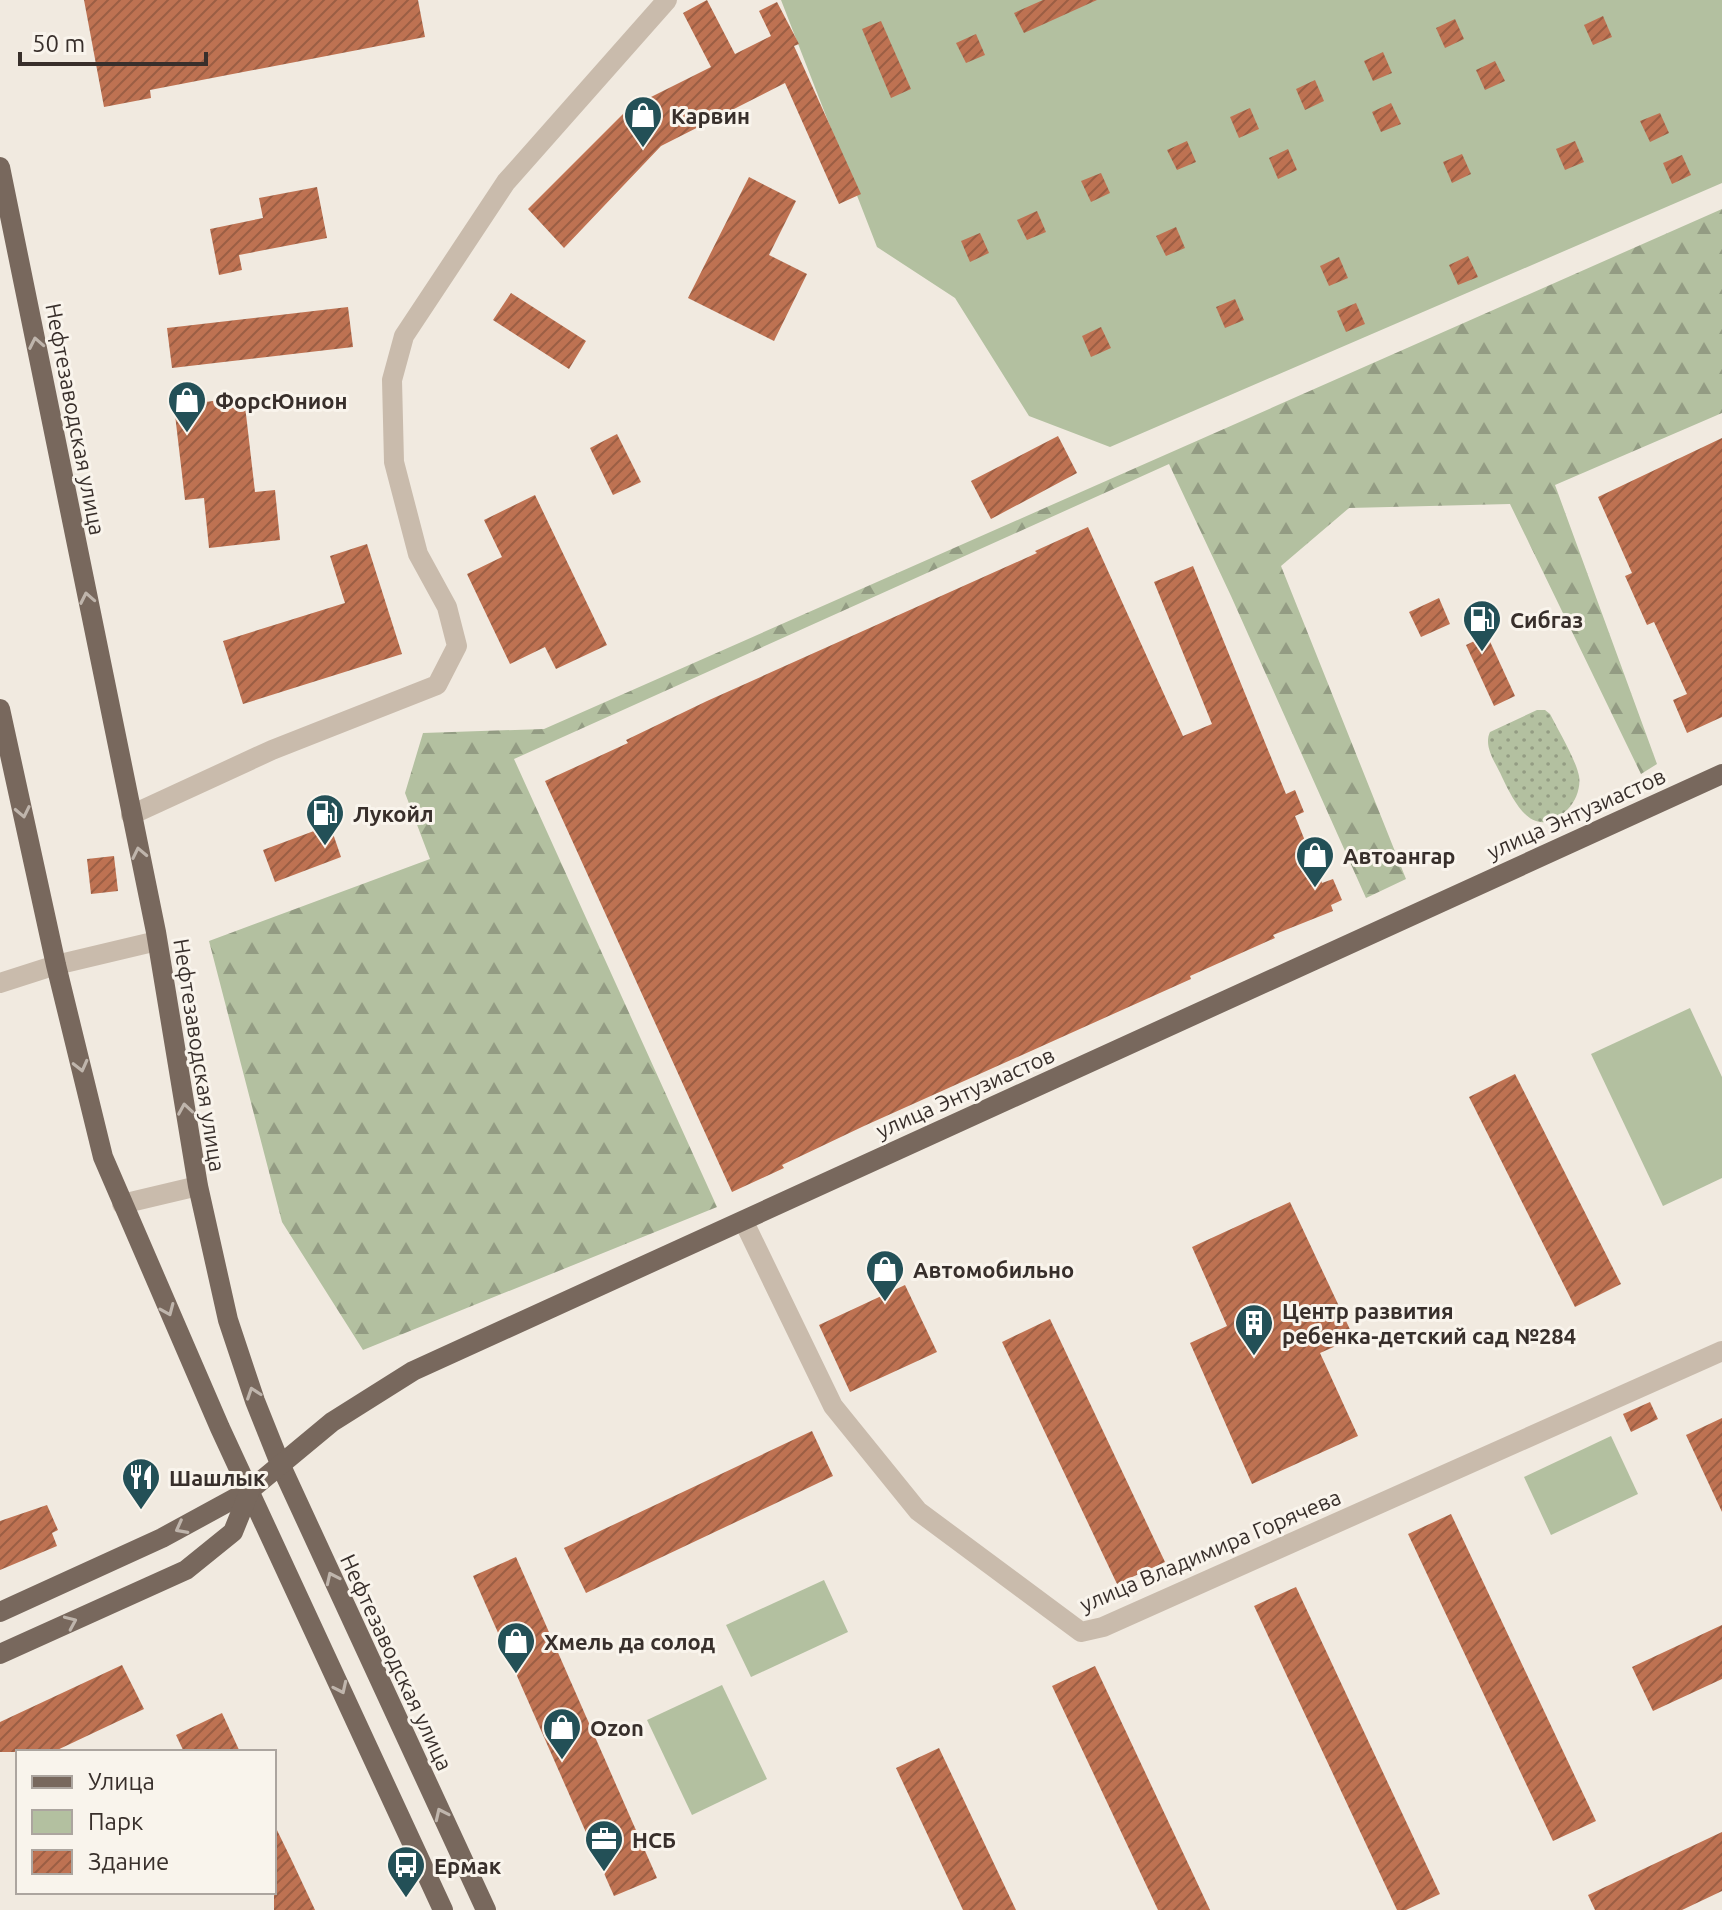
<svg xmlns="http://www.w3.org/2000/svg" width="1722" height="1910" viewBox="0 0 1722 1910" font-family="Ubuntu,sans-serif">
	<style>
		.grass { fill: url(#grass-dots) }
		.forest { fill: url(#forest-firs) }
		.green { fill: #b3c0a0 }
		.building { fill: url(#building-hatch) }
		.lines { fill: none; stroke-linecap: round; stroke-linejoin: round }
		.minor { stroke: #c9bbac; stroke-width: 20 }
		.major { stroke: #78685d; stroke-width: 20 }
		.oneway { stroke: #bfb5ac }
		.labels { text-anchor: middle; dominant-baseline: central; stroke-width: 6; stroke-linejoin: round; paint-order: stroke }
		.poi-label { font-size: 22px; font-weight: bold; fill: #382f2b; stroke: #f9f4ec; text-anchor: start }
		.street-label { font-size: 22px; fill: #382f2b; stroke: #f9f4ec }
	</style>
	<defs>
		<pattern id="grass-dots" width="8" height="8" patternUnits="userSpaceOnUse" patternTransform="scale(2)"><rect width="8" height="8" fill="#b3c0a0"/><path d="M2 2h.1M6 6h.1" fill="none" stroke="#939c83" stroke-width="1.8" stroke-linecap="round"/></pattern>
		<pattern id="forest-firs" width="22" height="20" patternUnits="userSpaceOnUse" patternTransform="scale(2)"><rect width="22" height="20" fill="#b3c0a0"/><path d="M5 1l3.5 6h-7zM16 11l3.5 6h-7z" fill="#939c83"/></pattern>
		<pattern id="building-hatch" width="6" height="6" patternUnits="userSpaceOnUse" patternTransform="scale(2)"><rect width="6" height="6" fill="#be7252"/><path d="M-1 1l2-2M0 6l6-6M5 7l2-2" fill="none" stroke="#9b5e44"/></pattern>
	</defs>
	<rect width="100%" height="100%" fill="#f1eae0"/>
	<path class="grass" d="M1537,710H1545L1550,714C1558,730 1576,760 1579,776C1581,787 1576,801 1568,809C1534,843 1515,804 1502,777C1496,763 1483,747 1490,732Z"/>
	<polygon class="forest" points="1722,209 1722,413 1555,485 1657,764 1641,774 1510,504 1349,508 1281,566 1406,879 1366,898 1231,596 1169,464 514,759 717,1207 363,1350 282,1222 209,941 430,859 405,793 423,733 544,729"/>
	<g class="green">
		<polygon points="781,0 1722,0 1722,183 1110,447 1029,416 955,298 877,247"/>
		<polygon points="1690,1008 1722,1077 1722,1178 1663,1206 1591,1054"/>
		<polygon points="1611,1436 1638,1494 1551,1535 1524,1477"/>
		<polygon points="824,1580 848,1632 751,1677 726,1625"/>
		<polygon points="722,1685 767,1779 692,1815 647,1720"/>
	</g>
	<g class="building">
		<polygon points="84,0 418,0 425,37 150,90 151,98 104,107"/>
		<polygon points="707,0 735,54 771,36 759,11 777,2 799,44 794,46 861,194 839,204 785,83 661,146 564,248 528,209 629,108 711,67 683,13"/>
		<polygon points="1043,0 1097,0 1024,33 1014,13"/>
		<polygon points="1603,16 1612,37 1593,45 1584,25"/>
		<polygon points="1455,19 1464,39 1445,48 1436,28"/>
		<polygon points="881,21 911,89 891,98 862,29"/>
		<polygon points="976,34 985,55 966,63 956,43"/>
		<polygon points="1383,52 1392,73 1373,81 1364,61"/>
		<polygon points="1495,61 1505,81 1485,90 1476,70"/>
		<polygon points="1315,80 1324,101 1305,110 1296,89"/>
		<polygon points="1391,103 1401,124 1381,132 1372,112"/>
		<polygon points="1250,108 1259,129 1239,138 1230,117"/>
		<polygon points="1660,113 1669,133 1650,142 1640,121"/>
		<polygon points="1187,141 1196,162 1177,170 1167,150"/>
		<polygon points="1575,141 1584,162 1565,170 1556,149"/>
		<polygon points="1288,149 1297,170 1278,179 1269,158"/>
		<polygon points="1462,154 1471,174 1452,183 1443,162"/>
		<polygon points="1682,155 1691,175 1672,184 1663,163"/>
		<polygon points="1101,173 1110,193 1091,202 1081,181"/>
		<polygon points="749,177 796,201 769,255 807,274 774,341 688,298"/>
		<polygon points="317,187 327,238 239,255 242,270 219,275 210,229 263,218 259,198"/>
		<polygon points="1037,211 1046,232 1027,240 1017,220"/>
		<polygon points="1176,227 1185,248 1166,256 1156,236"/>
		<polygon points="980,233 989,253 970,262 961,241"/>
		<polygon points="1468,256 1478,277 1458,285 1449,265"/>
		<polygon points="1339,257 1348,278 1329,286 1320,266"/>
		<polygon points="511,293 586,341 569,369 493,320"/>
		<polygon points="1235,299 1244,320 1225,328 1216,307"/>
		<polygon points="1356,303 1365,324 1346,332 1337,311"/>
		<polygon points="348,307 353,347 172,368 167,328"/>
		<polygon points="1101,327 1111,348 1091,357 1082,336"/>
		<polygon points="244,397 255,492 275,490 280,540 209,548 204,498 185,500 174,406"/>
		<polygon points="617,434 641,482 613,495 590,448"/>
		<polygon points="1058,436 1077,473 991,519 971,481"/>
		<polygon points="1722,438 1722,717 1687,733 1673,700 1687,694 1654,622 1647,625 1625,576 1632,573 1598,497"/>
		<polygon points="535,495 607,645 556,669 545,647 510,664 467,574 502,557 484,520"/>
		<polygon points="1088,527 1183,736 1212,724 1154,582 1193,566 1286,794 1295,790 1304,812 1295,816 1322,883 1333,879 1342,900 1331,905 1333,911 1273,935 1275,938 1190,976 1191,979 864,1126 782,1165 784,1168 732,1192 545,781 628,743 626,740 707,701 1037,553 1035,551"/>
		<polygon points="367,544 402,654 243,704 223,641 345,603 330,556"/>
		<polygon points="1439,598 1450,624 1421,637 1409,612"/>
		<polygon points="1487,635 1515,696 1494,706 1466,645"/>
		<polygon points="330,825 341,857 275,882 263,850"/>
		<polygon points="114,856 118,891 91,894 87,859"/>
		<polygon points="1515,1074 1621,1284 1575,1307 1469,1097"/>
		<polygon points="1290,1202 1354,1338 1320,1353 1358,1436 1252,1484 1190,1343 1227,1326 1192,1247"/>
		<polygon points="905,1285 937,1352 850,1392 819,1325"/>
		<polygon points="1050,1319 1165,1562 1117,1584 1002,1342"/>
		<polygon points="1650,1402 1658,1419 1631,1432 1623,1414"/>
		<polygon points="1722,1418 1722,1512 1686,1435"/>
		<polygon points="812,1431 833,1476 586,1593 564,1548"/>
		<polygon points="47,1505 58,1530 52,1533 57,1546 0,1570 0,1521"/>
		<polygon points="1451,1514 1596,1821 1553,1841 1408,1534"/>
		<polygon points="516,1557 657,1878 614,1896 473,1576"/>
		<polygon points="1296,1587 1440,1894 1406,1910 1397,1910 1254,1606"/>
		<polygon points="1722,1625 1722,1679 1653,1711 1632,1667"/>
		<polygon points="122,1665 144,1709 53,1752 0,1752 0,1722"/>
		<polygon points="1095,1666 1210,1910 1158,1910 1052,1686"/>
		<polygon points="222,1713 240,1752 184,1752 176,1735"/>
		<polygon points="939,1748 1016,1910 963,1910 896,1768"/>
		<polygon points="274,1824 293,1863 315,1910 274,1910"/>
		<polygon points="1722,1832 1722,1891 1682,1910 1595,1910 1588,1895"/>
	</g>
	<g class="lines">
		<g class="minor">
			<polyline points="131,815 272,750 437,685 457,646 447,607 418,554 394,462 392,380 404,336 506,182 667,0"/>
			<polyline points="0,983 56,965 157,941"/>
			<polyline points="122,1204 198,1186"/>
			<polyline points="744,1222 833,1406 918,1511 1081,1632 1103,1627 1722,1351"/>
		</g>
		<g class="major">
			<polyline points="0,167 156,932 198,1186 228,1320 255,1401 281,1466 486,1910"/>
			<polyline points="0,709 56,965 103,1157 220,1428 443,1910"/>
			<polyline points="0,1612 162,1538 250,1490 332,1422 413,1371 1722,774"/>
			<polyline points="0,1654 186,1570 233,1532 250,1490"/>
		</g>
	</g>
	<defs><path id="oneway-chevron" d="M-2-3.5L2.5 0L-2 3.5" fill="none" stroke-width="1.6" stroke-linecap="round" stroke-linejoin="round" transform="scale(2)"/></defs>
	<g class="oneway">
		<use href="#oneway-chevron" transform="translate(36 343) rotate(-101)"/>
		<use href="#oneway-chevron" transform="translate(87 598) rotate(-101)"/>
		<use href="#oneway-chevron" transform="translate(23 812) rotate(78)"/>
		<use href="#oneway-chevron" transform="translate(139 853) rotate(-102)"/>
		<use href="#oneway-chevron" transform="translate(81 1066) rotate(76)"/>
		<use href="#oneway-chevron" transform="translate(185 1109) rotate(-99)"/>
		<use href="#oneway-chevron" transform="translate(168 1310) rotate(67)"/>
		<use href="#oneway-chevron" transform="translate(253 1393) rotate(-109)"/>
		<use href="#oneway-chevron" transform="translate(181 1528) rotate(152)"/>
		<use href="#oneway-chevron" transform="translate(332 1578) rotate(-115)"/>
		<use href="#oneway-chevron" transform="translate(71 1622) rotate(-24)"/>
		<use href="#oneway-chevron" transform="translate(341 1688) rotate(65)"/>
		<use href="#oneway-chevron" transform="translate(441 1814) rotate(-115)"/>
	</g>
	<defs>
		<symbol id="shop-pin" viewBox="-11 -11 22 30"><path d="M0 17L-7.5 6A9.5 9.5 0 1 1 7.5 6Z" fill="#235057" stroke="#f9f4ec"/><path d="M-5-2.5h2.3a2.7 3.5 0 0 1 5.4 0H5L5.5 6h-11ZM-1.5-2.5h3a1.5 2.3 0 0 0-3 0Z" fill="#fff"/></symbol>
		<symbol id="fuel-pin" viewBox="-11 -11 22 30"><path d="M0 17L-7.5 6A9.5 9.5 0 1 1 7.5 6Z" fill="#235057" stroke="#f9f4ec"/><path d="M-5.5-6h7V0h2V4h1.3V-2.5L3-4.5l.8-.8L6-3V5H2.5V1h-1V6h-7ZM-4.2-4.7v3.2H.2V-4.7Z" fill="#fff"/></symbol>
		<symbol id="building-pin" viewBox="-11 -11 22 30"><path d="M0 17L-7.5 6A9.5 9.5 0 1 1 7.5 6Z" fill="#235057" stroke="#f9f4ec"/><path d="M-4-6H4V6H1V3H-1V6H-4ZM-2.5-4.3h1.7v1.8h-1.7ZM.8-4.3h1.7v1.8H.8ZM-2.5-1h1.7V.8h-1.7ZM.8-1h1.7V.8H.8Z" fill="#fff"/></symbol>
		<symbol id="restaurant-pin" viewBox="-11 -11 22 30"><path d="M0 17L-7.5 6A9.5 9.5 0 1 1 7.5 6Z" fill="#235057" stroke="#f9f4ec"/><path d="M-5-6h1v4h1v-4h1v4h1v-4h1v5L-1.5 .5V6h-2V.5L-5-1ZM5-6V6H3V1.5H1.5Q1.5-4 5-6Z" fill="#fff"/></symbol>
		<symbol id="office-pin" viewBox="-11 -11 22 30"><path d="M0 17L-7.5 6A9.5 9.5 0 1 1 7.5 6Z" fill="#235057" stroke="#f9f4ec"/><path d="M-6-3h4V-5.5h4V-3h4V5H-6ZM-1-4.5V-3h2v-1.5ZM-6 0V1H6V0Z" fill="#fff"/></symbol>
		<symbol id="bus-pin" viewBox="-11 -11 22 30"><path d="M0 17L-7.5 6A9.5 9.5 0 1 1 7.5 6Z" fill="#235057" stroke="#f9f4ec"/><path d="M-5-6H5V4H4V6H2V4H-2V6H-4V4H-5ZM-3.5-4V0h7V-4ZM-3.5 1.2v1.5H-2V1.2ZM2 1.2v1.5H3.5V1.2Z" fill="#fff"/></symbol>
	</defs>
	<g fill-rule="evenodd">
		<use href="#shop-pin" x="621" y="93" width="44" height="60"/>
		<use href="#shop-pin" x="165" y="378" width="44" height="60"/>
		<use href="#fuel-pin" x="1460" y="597" width="44" height="60"/>
		<use href="#fuel-pin" x="303" y="791" width="44" height="60"/>
		<use href="#shop-pin" x="1293" y="833" width="44" height="60"/>
		<use href="#shop-pin" x="863" y="1247" width="44" height="60"/>
		<use href="#building-pin" x="1232" y="1301" width="44" height="60"/>
		<use href="#restaurant-pin" x="119" y="1455" width="44" height="60"/>
		<use href="#shop-pin" x="494" y="1619" width="44" height="60"/>
		<use href="#shop-pin" x="540" y="1705" width="44" height="60"/>
		<use href="#office-pin" x="582" y="1817" width="44" height="60"/>
		<use href="#bus-pin" x="384" y="1843" width="44" height="60"/>
	</g>
	<g class="labels">
		<g class="poi-label">
			<text x="671" y="115">Карвин</text>
			<text x="215" y="400">ФорсЮнион</text>
			<text x="1510" y="619">Сибгаз</text>
			<text x="353" y="813">Лукойл</text>
			<text x="1343" y="855">Автоангар</text>
			<text x="913" y="1269">Автомобильно</text>
			<text x="1282" y="1310">Центр развития<tspan x="1282" dy="25">ребенка-детский сад №284</tspan></text>
			<text x="169" y="1477">Шашлык</text>
			<text x="544" y="1641">Хмель да солод</text>
			<text x="590" y="1727">Ozon</text>
			<text x="632" y="1839">НСБ</text>
			<text x="434" y="1865">Ермак</text>
		</g>
		<g class="street-label">
			<text transform="translate(76 419) rotate(79)">Нефтезаводская улица</text>
			<text transform="translate(1576 813) rotate(-24)">улица Энтузиастов</text>
			<text transform="translate(200 1055) rotate(81)">Нефтезаводская улица</text>
			<text transform="translate(965 1092) rotate(-24)">улица Энтузиастов</text>
			<text transform="translate(1210 1550) rotate(-23)">улица Владимира Горячева</text>
			<text transform="translate(397 1662) rotate(65)">Нефтезаводская улица</text>
		</g>
	</g>
	<rect x="16" y="1750" width="260" height="144" fill="#f9f4ec" stroke="#aca59f" stroke-width="2"/>
	<rect x="32" y="1776" width="40" height="12" fill="#78685d" stroke="#aca59f" stroke-width="2"/>
	<text x="88" y="1790" font-size="24" fill="#382f2b">Улица</text>
	<rect x="32" y="1810" width="40" height="24" fill="#b3c0a0" stroke="#aca59f" stroke-width="2"/>
	<text x="88" y="1830" font-size="24" fill="#382f2b">Парк</text>
	<rect x="32" y="1850" width="40" height="24" fill="url(#building-hatch)" stroke="#aca59f" stroke-width="2"/>
	<text x="88" y="1870" font-size="24" fill="#382f2b">Здание</text>
	<path d="M20 52v12h186v-12" fill="none" stroke="#382f2b" stroke-width="4"/>
	<text x="32" y="52" font-size="24" fill="#382f2b" stroke="#f9f4ec" stroke-width="6" paint-order="stroke">50 m</text>
</svg>
